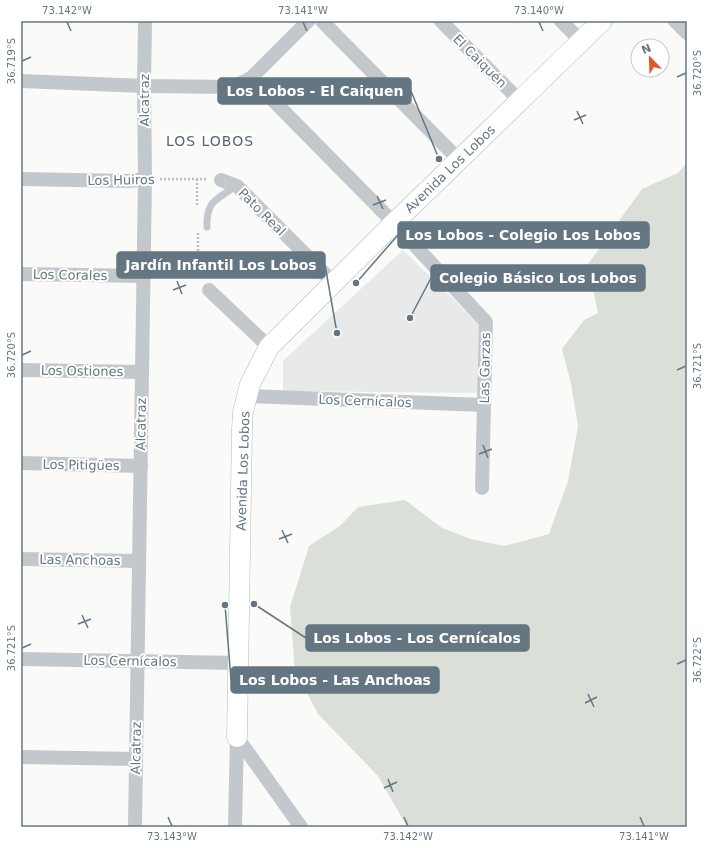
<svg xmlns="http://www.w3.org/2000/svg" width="708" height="848" viewBox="0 0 708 848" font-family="'DejaVu Sans',sans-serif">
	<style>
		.built { fill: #e8e9e9 }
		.green { fill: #dadfd7 }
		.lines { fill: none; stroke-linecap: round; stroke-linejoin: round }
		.secondary-casing { stroke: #b3babf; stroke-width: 21 }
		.path { stroke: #bbbfc2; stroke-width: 2.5; stroke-dasharray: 2 2; stroke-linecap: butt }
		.lane { stroke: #c3c8cc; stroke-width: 7 }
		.street { stroke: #c3c8cc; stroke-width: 14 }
		.secondary { stroke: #fff; stroke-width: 20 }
		.ticks { fill: none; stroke: #657683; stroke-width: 1.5 }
		.labels { text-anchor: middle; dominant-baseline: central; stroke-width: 4; stroke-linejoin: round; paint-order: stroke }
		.street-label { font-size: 13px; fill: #657683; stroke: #fff }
		.neighbourhood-label { font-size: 14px; letter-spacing: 1px; fill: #57646e; stroke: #fff }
		.leader { fill: none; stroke: #657683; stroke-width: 1.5 }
		.callout-dot { fill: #657683; stroke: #fff; stroke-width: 1.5 }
		.callout { fill: #657683; stroke: #657683; stroke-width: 1.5 }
		.callout-label { font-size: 14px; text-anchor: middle; font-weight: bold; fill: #fff }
		.neatline { fill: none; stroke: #657683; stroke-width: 1.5 }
		.ticks-label { font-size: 10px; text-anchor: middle; fill: #657683 }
	</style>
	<rect width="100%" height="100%" fill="#fafaf8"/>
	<polygon class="built" points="403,250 482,327 480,393 283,391 283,361"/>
	<polygon class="green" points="687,163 687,827 407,827 378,776 318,714 295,670 290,607 309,546 340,526 358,507 405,500 442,528 471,539 504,546 549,534 568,481 578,426 571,383 562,349 584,320 598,313 588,264 642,189 678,173"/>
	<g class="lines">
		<defs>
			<polyline id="secondary" points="237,737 242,429 243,412 250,384 269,347 394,223 602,21"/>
		</defs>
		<use href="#secondary" class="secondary-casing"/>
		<g class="path">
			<polyline points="160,179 207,179"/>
			<polyline points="197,179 197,206"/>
			<polyline points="198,233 198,269 203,277"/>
		</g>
		<path class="lane" d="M207,227C206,201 216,200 236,186"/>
		<g class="street">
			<polyline points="322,21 459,160"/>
			<polyline points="441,21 520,101"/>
			<polyline points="561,21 581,41"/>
			<polyline points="675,21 687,33"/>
			<polyline points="251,78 394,223 486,322 482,488"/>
			<polyline points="21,81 144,86 233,87 251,78 308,21"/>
			<polyline points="21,179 129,181 145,179"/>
			<polyline points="221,180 237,186 334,283"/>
			<polyline points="21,274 144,276"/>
			<polyline points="209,290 269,347"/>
			<polyline points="21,370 142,372"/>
			<polyline points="246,396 484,405"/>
			<polyline points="21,463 141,466"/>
			<polyline points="21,559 139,561"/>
			<polyline points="21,659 238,663"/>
			<polyline points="237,737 301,827"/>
			<polyline points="21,757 136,759"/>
			<polyline points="135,827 145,179 144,86 145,21"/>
			<polyline points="235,827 237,737"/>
		</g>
		<use href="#secondary" class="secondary"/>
	</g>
	<path class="ticks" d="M67,22L71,31M303,22L307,31M539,22L543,31M22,61L31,57M677,77L686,73M577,111L583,124M574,120L586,115M377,196L383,209M373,205L386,200M177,281L182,294M173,290L186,285M22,355L31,351M677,370L686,366M483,445L488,458M479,454L492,449M282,530L288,543M279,539L292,534M82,615L88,628M78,624L91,619M22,648L31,644M677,664L686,660M588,694L594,707M585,703L597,697M388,779L393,792M384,788L397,782M168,817L172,826M404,817L408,826M640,817L644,826"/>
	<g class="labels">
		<g class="street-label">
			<text transform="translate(480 61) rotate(45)">El Caiquén</text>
			<text transform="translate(144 100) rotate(-90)">Alcatraz</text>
			<text transform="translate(450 169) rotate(-44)">Avenida Los Lobos</text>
			<text transform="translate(121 180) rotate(-1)">Los Huiros</text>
			<text transform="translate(262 212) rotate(45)">Pato Real</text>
			<text transform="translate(70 275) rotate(1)">Los Corales</text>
			<text transform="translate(485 368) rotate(-89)">Las Garzas</text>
			<text transform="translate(82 371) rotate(1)">Los Ostiones</text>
			<text transform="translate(365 401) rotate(2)">Los Cernícalos</text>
			<text transform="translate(141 424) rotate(-89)">Alcatraz</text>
			<text transform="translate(81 465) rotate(1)">Los Pitigües</text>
			<text transform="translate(243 471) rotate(-88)">Avenida Los Lobos</text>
			<text transform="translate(80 560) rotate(1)">Las Anchoas</text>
			<text transform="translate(130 661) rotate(1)">Los Cernícalos</text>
			<text transform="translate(136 748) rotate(-89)">Alcatraz</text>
		</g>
		<g class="neighbourhood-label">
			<text x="210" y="141">LOS LOBOS</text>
		</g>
	</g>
	<path class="leader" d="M439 159L411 91M356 283L398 235M337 333L325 265M410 318L431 278M254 604L306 638M225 605L231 680"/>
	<g class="callout-dot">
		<circle cx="439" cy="159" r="4"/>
		<circle cx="356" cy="283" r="4"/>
		<circle cx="337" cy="333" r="4"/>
		<circle cx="410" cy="318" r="4"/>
		<circle cx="254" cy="604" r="4"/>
		<circle cx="225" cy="605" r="4"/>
	</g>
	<g class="callout">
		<rect x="218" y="78" width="193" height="26" rx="4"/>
		<rect x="398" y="222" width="251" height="26" rx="4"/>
		<rect x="117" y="252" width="208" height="26" rx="4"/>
		<rect x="431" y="265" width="214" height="26" rx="4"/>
		<rect x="306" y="625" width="223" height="26" rx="4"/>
		<rect x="231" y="667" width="208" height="26" rx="4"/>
	</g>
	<g class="callout-label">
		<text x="315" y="96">Los Lobos - El Caiquen</text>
		<text x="523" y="240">Los Lobos - Colegio Los Lobos</text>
		<text x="221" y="270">Jardín Infantil Los Lobos</text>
		<text x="538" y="283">Colegio Básico Los Lobos</text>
		<text x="417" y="643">Los Lobos - Los Cernícalos</text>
		<text x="335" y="685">Los Lobos - Las Anchoas</text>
	</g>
	<rect width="708" height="848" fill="none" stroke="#ffffff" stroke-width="44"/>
	<g transform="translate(650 58) rotate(337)"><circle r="19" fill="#ffffff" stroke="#c1c8cd"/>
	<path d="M0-3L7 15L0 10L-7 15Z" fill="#e4572e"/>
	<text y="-6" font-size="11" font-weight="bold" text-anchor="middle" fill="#657683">N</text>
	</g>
	<rect x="22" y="22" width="664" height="804" class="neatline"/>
	<g class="ticks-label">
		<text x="67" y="14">73.142°W</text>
		<text x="303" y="14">73.141°W</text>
		<text x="539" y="14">73.140°W</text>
		<text transform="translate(11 61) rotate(-90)" y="4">36.719°S</text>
		<text transform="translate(697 73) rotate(-90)" y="4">36.720°S</text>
		<text transform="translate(11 355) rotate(-90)" y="4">36.720°S</text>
		<text transform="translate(697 366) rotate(-90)" y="4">36.721°S</text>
		<text transform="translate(11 648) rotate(-90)" y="4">36.721°S</text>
		<text transform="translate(697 660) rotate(-90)" y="4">36.722°S</text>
		<text x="172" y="840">73.143°W</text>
		<text x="408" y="840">73.142°W</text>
		<text x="644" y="840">73.141°W</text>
	</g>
</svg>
